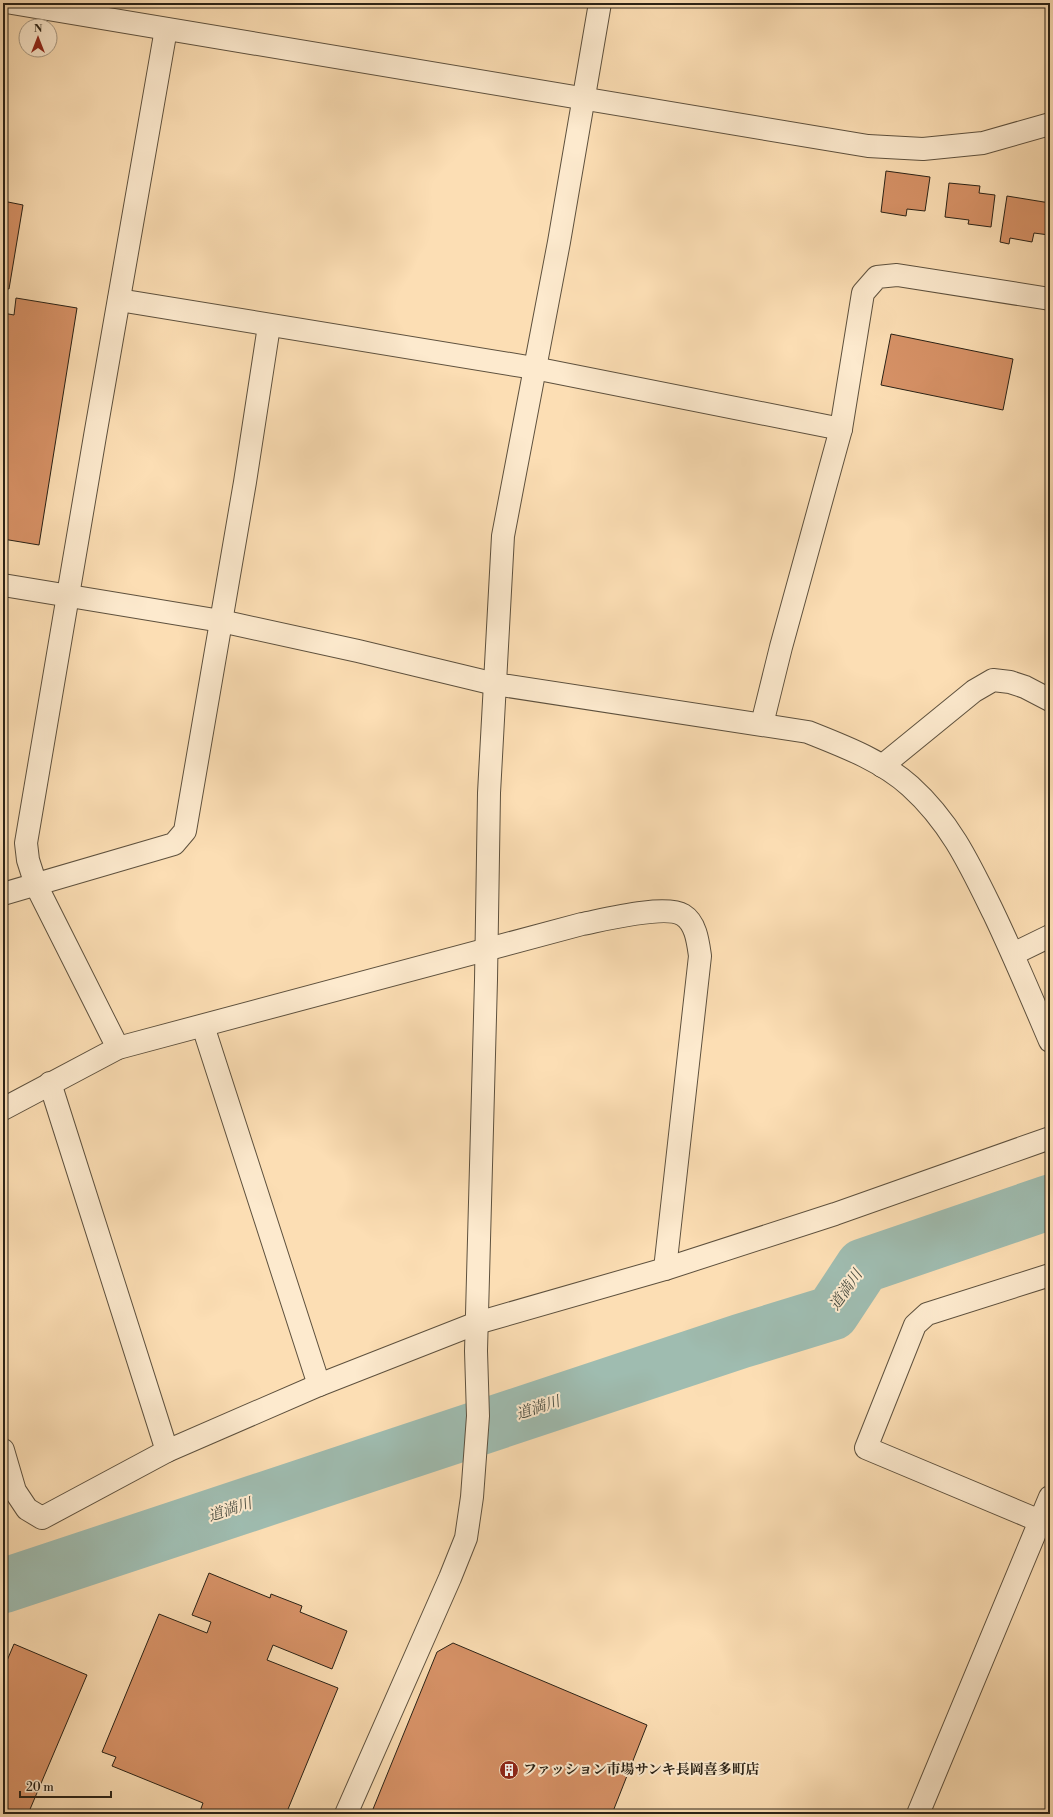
<svg xmlns="http://www.w3.org/2000/svg" width="1053" height="1817" viewBox="0 0 1053 1817" font-family="'Libre Bodoni','Noto Serif JP',serif">
	<style>
		.lines { fill: none; stroke-linecap: round; stroke-linejoin: round }
		.river { stroke: #9fbcb0; stroke-width: 55 }
		.building { fill: #d79267; stroke: #2a2216 }
		.minor-casing { stroke: #5e513e; stroke-width: 24 }
		.minor { stroke: #fdeace; stroke-width: 22 }
		.labels { text-anchor: middle; dominant-baseline: central; stroke-width: 4; stroke-linejoin: round; paint-order: stroke }
		.poi-label { font-size: 14px; font-weight: bold; fill: #2a2216; stroke: #fdeace; text-anchor: start }
		.water-label { font-size: 15px; font-style: italic; fill: #4d5044; stroke: #fdeace }
	</style>
	<rect width="100%" height="100%" fill="#fcdeb4"/>
	<filter id="stains"><feTurbulence type="fractalNoise" baseFrequency=".005" numOctaves="4"/><feColorMatrix values="0 0 0 0 .2 0 0 0 0 .09 0 0 0 0 .02 0 0 0 .5 -.17"/></filter>
	<radialGradient id="worn" r=".72"><stop offset=".6" stop-color="#630" stop-opacity="0"/><stop offset="1" stop-color="#630" stop-opacity=".3"/></radialGradient>
	<g class="lines">
		<polyline class="river" points="3,1586 741,1341 832,1313 863,1266 1050,1202"/>
	</g>
	<g class="building">
		<polygon points="1020,3 1050,3 1050,8"/>
		<polygon points="886,171 930,177 925,211 907,209 906,216 881,212"/>
		<polygon points="949,183 980,186 979,193 995,195 991,227 968,224 969,220 945,217"/>
		<polygon points="1007,196 1050,203 1049,235 1034,233 1032,242 1010,238 1009,244 1000,242"/>
		<polygon points="3,201 23,205 9,289 3,288"/>
		<polygon points="16,298 77,308 39,545 3,539 3,313 14,315"/>
		<polygon points="891,334 1013,359 1003,410 881,385"/>
		<polygon points="209,1573 270,1598 271,1594 302,1606 300,1612 347,1631 332,1669 273,1645 267,1660 338,1688 286,1814 199,1814 203,1803 112,1766 116,1757 102,1752 159,1614 207,1633 211,1622 192,1615"/>
		<polygon points="453,1643 647,1725 612,1814 371,1814 437,1652"/>
		<polygon points="14,1644 87,1675 28,1814 3,1814 3,1670"/>
	</g>
	<g class="lines">
		<defs>
			<g id="minor">
				<polyline points="12,3 868,146 923,149 983,143 1050,124"/>
				<polyline points="119,300 534,368 841,429"/>
				<path d="M3,585L221,621L358,651L495,684L808,732C843,746 881,760 910,786C951,823 970,865 994,914C1014,956 1032,999 1050,1041"/>
				<polyline points="762,724 781,647 841,429 863,293 877,277 897,275 1050,299"/>
				<polyline points="882,766 974,691 993,680 1010,682 1025,687 1050,700"/>
				<polyline points="3,894 174,844 185,831 245,482 269,326"/>
				<polyline points="1013,954 1050,936"/>
				<polyline points="203,1026 319,1385"/>
				<polyline points="118,1048 36,885 28,860 26,843 95,436 166,29"/>
				<polyline points="50,1083 167,1451"/>
				<path d="M3,1109L118,1048L582,924C603,920 665,904 683,915C696,923 698,942 700,956L665,1269"/>
				<polyline points="3,1450 15,1491 27,1509 42,1518 167,1451 319,1385 477,1323 665,1269 835,1214 1050,1138"/>
				<polyline points="1040,1521 866,1448 915,1325 927,1314 1050,1275"/>
				<polyline points="346,1814 450,1578 466,1538 472,1497 478,1416 476,1351 486,980 489,793 503,536 559,242 600,3"/>
				<polyline points="918,1814 1050,1497"/>
			</g>
		</defs>
		<use href="#minor" class="minor-casing"/>
		<use href="#minor" class="minor"/>
	</g>
	<defs>
		<symbol id="building-disc" viewBox="-11 -11 22 22"><circle r="9.5" fill="#8f2418" stroke="#fdeace"/><path d="M-4-6H4V6H1V3H-1V6H-4ZM-2.5-4.3h1.7v1.8h-1.7ZM.8-4.3h1.7v1.8H.8ZM-2.5-1h1.7V.8h-1.7ZM.8-1h1.7V.8H.8Z" fill="#fff"/></symbol>
	</defs>
	<g fill-rule="evenodd">
		<use href="#building-disc" x="498" y="1759" width="22" height="22"/>
	</g>
	<g class="labels">
		<g class="poi-label">
			<text x="523" y="1770">ファッション市場サンキ長岡喜多町店</text>
		</g>
		<g class="water-label">
			<text transform="translate(846 1290) rotate(-55)">道満川</text>
			<text transform="translate(538 1408) rotate(-18)">道満川</text>
			<text transform="translate(230 1510) rotate(-18)">道満川</text>
		</g>
	</g>
	<rect width="1053" height="1817" fill="none" stroke="#fcdeb4" stroke-width="16"/>
	<rect x="4" y="4" width="1045" height="1809" fill="none" stroke="#2a2216" stroke-width="2"/>
	<rect x="8" y="8" width="1037" height="1801" fill="none" stroke="#2a2216"/>
	<g transform="translate(38 38)"><circle r="19" fill="#fdeace" stroke="#a99a84"/>
	<path d="M0-3L7 15L0 10L-7 15Z" fill="#8f2418"/>
	<text y="-6" font-size="11" font-weight="bold" text-anchor="middle" fill="#2a2216">N</text>
	</g>
	<path d="M20 1791v6h91v-6" fill="none" stroke="#2a2216" stroke-width="2"/>
	<text x="26" y="1791" font-size="12" fill="#2a2216" stroke="#fdeace" stroke-width="3" paint-order="stroke">20 m</text>
	<rect width="100%" height="100%" filter="url(#stains)"/>
	<rect width="100%" height="100%" fill="url(#worn)"/>
</svg>
